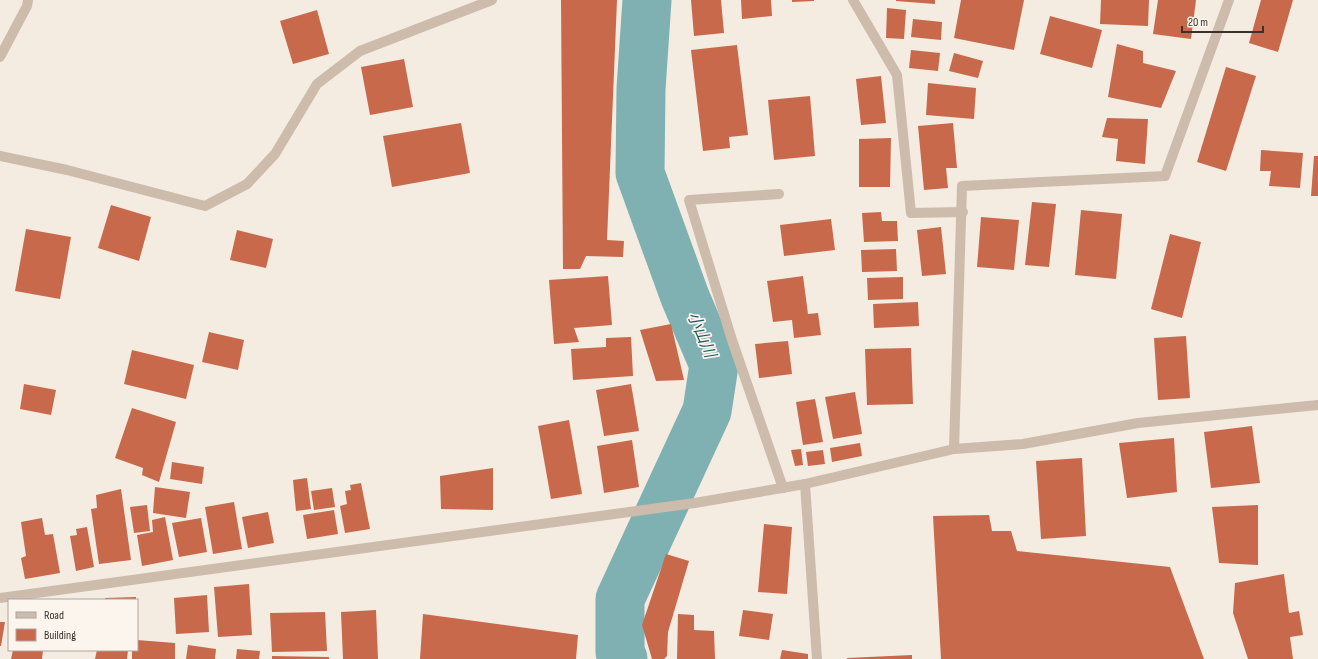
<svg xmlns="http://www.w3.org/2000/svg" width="1318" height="659" viewBox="0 0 1318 659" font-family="'Sofia Sans Condensed','Noto Sans JP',sans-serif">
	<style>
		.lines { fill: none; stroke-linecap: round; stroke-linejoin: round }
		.river { stroke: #7fb0b2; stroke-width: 49 }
		.building { fill: #c8694b }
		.street { stroke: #cdbbac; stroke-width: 10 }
		.labels { text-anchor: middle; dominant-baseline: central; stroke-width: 3.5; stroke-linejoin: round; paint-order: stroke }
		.water-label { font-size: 16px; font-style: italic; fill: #1f5a5e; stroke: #fbf5ee }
	</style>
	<rect width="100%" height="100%" fill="#f4ebe1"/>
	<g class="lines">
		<polyline class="river" points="623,659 620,652 620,599 707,411 714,365 685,297 640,173 641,89 647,0"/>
	</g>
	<g class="building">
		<polygon points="561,0 617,0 607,240 624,241 623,257 586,256 580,269 563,269"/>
		<polygon points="691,0 721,0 724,33 694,36"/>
		<polygon points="741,0 771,0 772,16 742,19"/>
		<polygon points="792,0 814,0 814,1 792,2"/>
		<polygon points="896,0 935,0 935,4 896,1"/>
		<polygon points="961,0 1024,0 1014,50 954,38"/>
		<polygon points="1101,0 1149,0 1148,26 1100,24"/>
		<polygon points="1158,0 1196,0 1191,39 1153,34"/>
		<polygon points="1261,0 1293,0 1278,52 1249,43"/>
		<polygon points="887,8 906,10 904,39 886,38"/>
		<polygon points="317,10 329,54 293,64 280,21"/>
		<polygon points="1050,16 1102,30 1092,68 1040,54"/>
		<polygon points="913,19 942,22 941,40 911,37"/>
		<polygon points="1117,44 1143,51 1143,63 1176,71 1161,108 1108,97"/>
		<polygon points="737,45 748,135 729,137 730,148 703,151 691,50"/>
		<polygon points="911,50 940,53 938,71 909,68"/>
		<polygon points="954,53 983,61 978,78 949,71"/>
		<polygon points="404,59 413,107 370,115 361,67"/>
		<polygon points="1226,67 1256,76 1226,171 1197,162"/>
		<polygon points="881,76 886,123 861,125 856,79"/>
		<polygon points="928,83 976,88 974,119 926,115"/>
		<polygon points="810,96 815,156 774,160 768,100"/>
		<polygon points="1107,118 1148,119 1145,164 1116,161 1118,139 1102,137"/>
		<polygon points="461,123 470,173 392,187 383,136"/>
		<polygon points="953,123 957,168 946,168 948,188 924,190 918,126"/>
		<polygon points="891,138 890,187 859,187 859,139"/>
		<polygon points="1261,150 1303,153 1300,188 1269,186 1271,171 1260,171"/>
		<polygon points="1314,156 1318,156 1318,196 1311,196"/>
		<polygon points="1032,202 1056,204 1049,267 1025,265"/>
		<polygon points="111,205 151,217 139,261 98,248"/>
		<polygon points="1081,210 1122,214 1116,279 1075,275"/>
		<polygon points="881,212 882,221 897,221 898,241 864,242 862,213"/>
		<polygon points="981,217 1019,220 1014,270 977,267"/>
		<polygon points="831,219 835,250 784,256 780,225"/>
		<polygon points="941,227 946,274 922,276 917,230"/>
		<polygon points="26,229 71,237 60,299 15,291"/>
		<polygon points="237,230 273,239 266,268 230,260"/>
		<polygon points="1170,234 1201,242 1182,318 1151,309"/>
		<polygon points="896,249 897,271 862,272 861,250"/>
		<polygon points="608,276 612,325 574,328 579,342 554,344 549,280"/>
		<polygon points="803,276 808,314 818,313 821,335 794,338 792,320 773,322 767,281"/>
		<polygon points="903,277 903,299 868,300 867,278"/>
		<polygon points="918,302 919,326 874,328 873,304"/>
		<polygon points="671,324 684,380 656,381 640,330"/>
		<polygon points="209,332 244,340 238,370 202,362"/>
		<polygon points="1186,336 1190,398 1158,400 1154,338"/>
		<polygon points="631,337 633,376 573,380 571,349 606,347 606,338"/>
		<polygon points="788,341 792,374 759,378 755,344"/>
		<polygon points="911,348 913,404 867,405 865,349"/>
		<polygon points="132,350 194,365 186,399 124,384"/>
		<polygon points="24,384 56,390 51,415 20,409"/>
		<polygon points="631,384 639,431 604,436 596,390"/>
		<polygon points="855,392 862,434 833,439 825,397"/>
		<polygon points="815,399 823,442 803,445 796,402"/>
		<polygon points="132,408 176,422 159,482 142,475 143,468 115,458"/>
		<polygon points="569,420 582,494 551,499 538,426"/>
		<polygon points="1252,426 1260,483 1211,488 1204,432"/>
		<polygon points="1174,438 1177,492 1127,498 1119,443"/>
		<polygon points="632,440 639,487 604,493 597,446"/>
		<polygon points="860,443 862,456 832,462 830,448"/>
		<polygon points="801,449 803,465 795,466 791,450"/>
		<polygon points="823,450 825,464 808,466 806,452"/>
		<polygon points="1082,458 1086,536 1041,539 1036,461"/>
		<polygon points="172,462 204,467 202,484 170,479"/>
		<polygon points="493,468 493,510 441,509 440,476"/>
		<polygon points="307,478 311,509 296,511 293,480"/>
		<polygon points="361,483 370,529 345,533 340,506 347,504 345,491 351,490 350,485"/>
		<polygon points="155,487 190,492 186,518 153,513"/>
		<polygon points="332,488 335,507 314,510 311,491"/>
		<polygon points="121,489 131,560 99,564 91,509 97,508 96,495"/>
		<polygon points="234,502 242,549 213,554 205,507"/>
		<polygon points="147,505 150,531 134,533 130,507"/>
		<polygon points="1258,505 1258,565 1219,563 1212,507"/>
		<polygon points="334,510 338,534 307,539 303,515"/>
		<polygon points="268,512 274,543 248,548 242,517"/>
		<polygon points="989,515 992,531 1011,531 1017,551 1170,567 1204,659 941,659 933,516"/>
		<polygon points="165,517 173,560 142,566 137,535 153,532 152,520"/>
		<polygon points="42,518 45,535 53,534 60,573 25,579 21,558 26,556 21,522"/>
		<polygon points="201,518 207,552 179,557 172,523"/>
		<polygon points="764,524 792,527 787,594 758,592"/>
		<polygon points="87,527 94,567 76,571 70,536 77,535 76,529"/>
		<polygon points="666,554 689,561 668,632 667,656 664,659 652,659 642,625"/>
		<polygon points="1284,574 1289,613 1299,611 1303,635 1290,637 1293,659 1248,659 1233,613 1235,583"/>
		<polygon points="249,584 252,635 218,637 214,587"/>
		<polygon points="207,595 209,632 176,634 174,598"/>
		<polygon points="136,597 136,600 105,600 105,598"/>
		<polygon points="376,610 378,659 343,659 341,612"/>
		<polygon points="743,610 773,614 769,640 739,636"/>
		<polygon points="325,612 327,651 272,652 270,613"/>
		<polygon points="423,614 578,635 576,659 420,659"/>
		<polygon points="678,614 694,615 694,630 714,631 715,659 677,659"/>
		<polygon points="0,622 5,622 1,646 0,646"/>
		<polygon points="137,640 175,643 175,659 132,659 132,650 137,650"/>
		<polygon points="188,645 216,649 215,659 186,659"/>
		<polygon points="237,649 260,651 259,659 236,659"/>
		<polygon points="13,650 43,650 42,659 11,659"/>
		<polygon points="97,650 128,650 127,659 95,659"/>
		<polygon points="782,650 808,654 808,659 780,659"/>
		<polygon points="912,655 912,659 847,659 847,658"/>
		<polygon points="272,656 329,657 329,659 272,659"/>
	</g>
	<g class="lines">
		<g class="street">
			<polyline points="853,0 897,75 911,213 963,212"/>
			<polyline points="0,57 27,6 28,0"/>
			<polyline points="0,156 67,170 205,206 247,184 275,154 317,84 360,51 492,0"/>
			<polyline points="779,194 689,200 732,340 783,488"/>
			<polyline points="954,449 962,186 1165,176 1229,0"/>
			<polyline points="805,484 817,659"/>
			<polyline points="0,598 695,503 805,484 954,449 1023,444 1138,423 1318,405"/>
		</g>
	</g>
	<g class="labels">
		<g class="water-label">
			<text transform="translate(701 335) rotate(67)">小山川</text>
		</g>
	</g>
	<rect x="8" y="599" width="130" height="52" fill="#fbf5ee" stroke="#aea6a0"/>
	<rect x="16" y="612" width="20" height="6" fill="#cdbbac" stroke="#aea6a0"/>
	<text x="44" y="619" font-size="12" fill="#3b302b">Road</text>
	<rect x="16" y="629" width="20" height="12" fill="#c8694b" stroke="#aea6a0"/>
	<text x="44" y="639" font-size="12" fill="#3b302b">Building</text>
	<path d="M1182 26v6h81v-6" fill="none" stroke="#3b302b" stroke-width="2"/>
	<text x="1188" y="26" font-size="12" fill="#3b302b" stroke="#fbf5ee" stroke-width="3" paint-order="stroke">20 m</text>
</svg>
